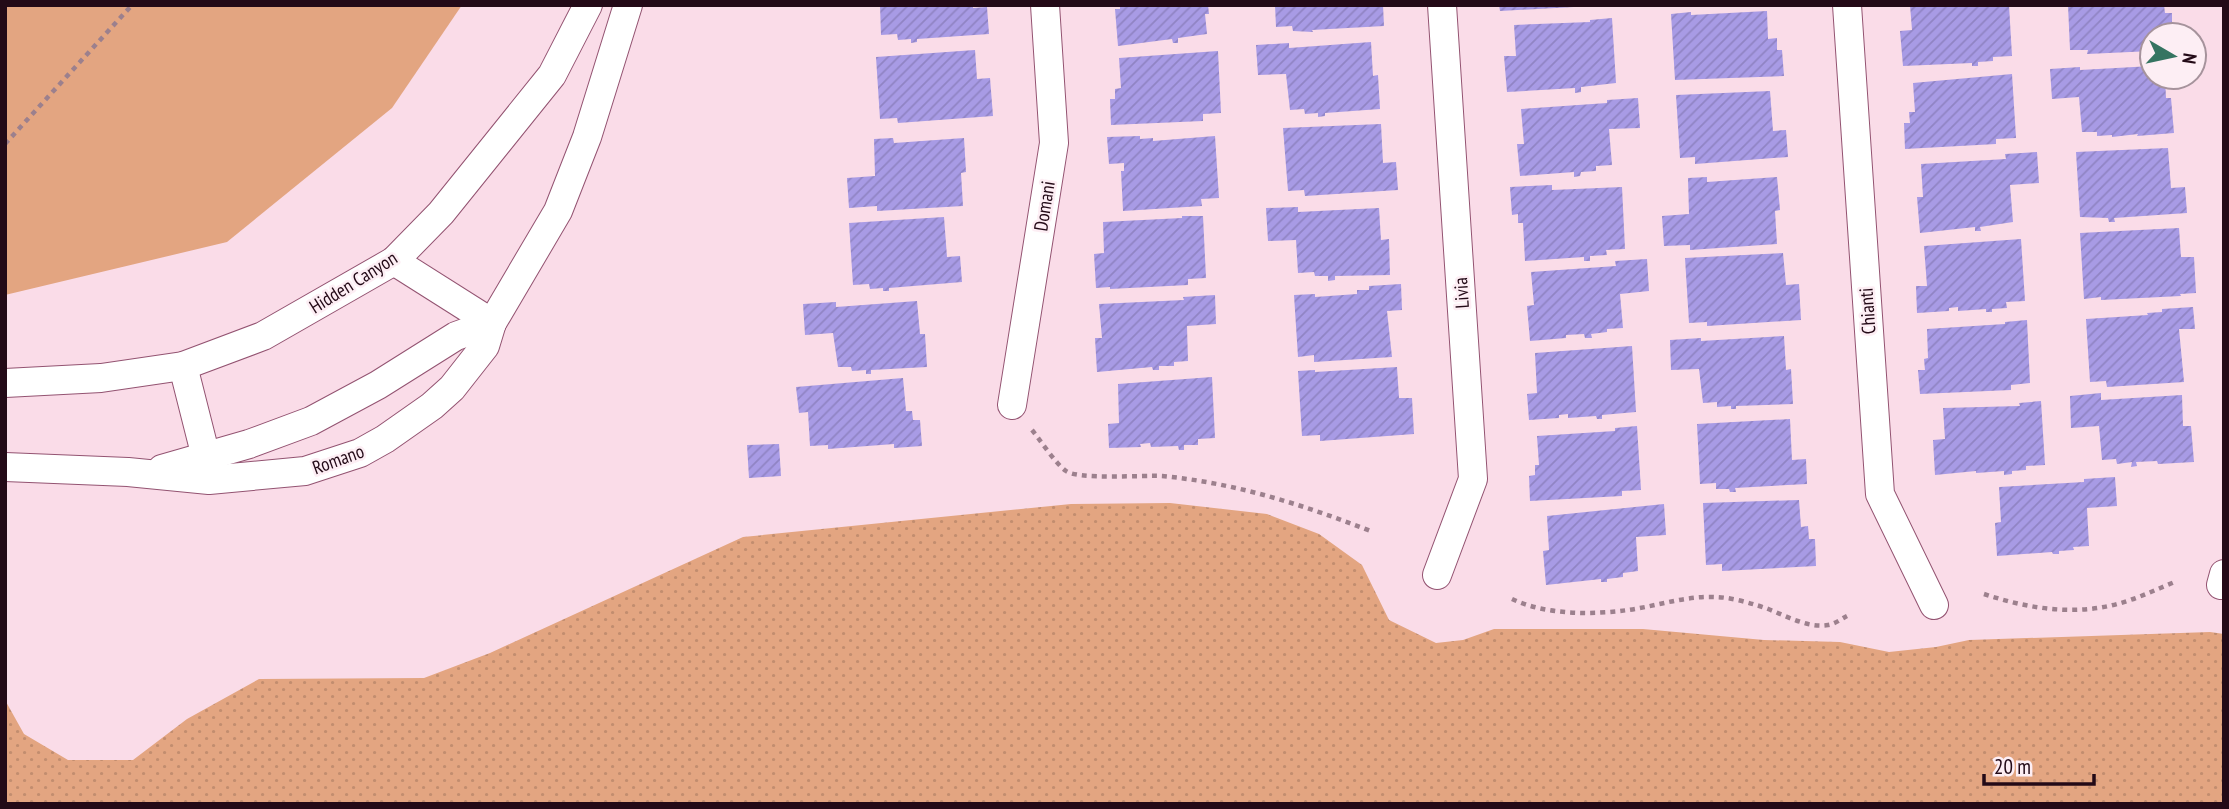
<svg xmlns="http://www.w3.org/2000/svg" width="2229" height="809" viewBox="0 0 2229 809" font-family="'PT Sans Narrow',sans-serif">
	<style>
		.grass { fill: url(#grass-dots) }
		.park { fill: #e3a581 }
		.building { fill: url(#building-hatch) }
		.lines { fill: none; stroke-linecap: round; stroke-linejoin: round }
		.minor-casing { stroke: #935371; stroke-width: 30 }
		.path { stroke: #9c808d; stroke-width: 4.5; stroke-dasharray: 5 5; stroke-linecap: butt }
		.minor { stroke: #fff; stroke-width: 28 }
		.labels { text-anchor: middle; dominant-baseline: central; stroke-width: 5; stroke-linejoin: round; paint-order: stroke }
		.street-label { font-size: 19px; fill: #230a17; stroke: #fdeef4 }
	</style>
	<defs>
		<pattern id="grass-dots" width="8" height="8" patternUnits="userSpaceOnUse" patternTransform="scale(1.75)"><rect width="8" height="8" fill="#e3a581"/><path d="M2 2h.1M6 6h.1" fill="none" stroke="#c28d6f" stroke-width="1.8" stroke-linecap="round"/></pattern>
		<pattern id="building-hatch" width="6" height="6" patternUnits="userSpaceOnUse" patternTransform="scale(1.75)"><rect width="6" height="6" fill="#a89be5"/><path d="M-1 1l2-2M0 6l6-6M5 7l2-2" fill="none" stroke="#9084c4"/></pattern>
	</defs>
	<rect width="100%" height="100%" fill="#fadce8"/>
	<polygon class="grass" points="1170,503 1267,514 1319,534 1362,565 1389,620 1436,643 1463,640 1494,629 1643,629 1764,640 1840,642 1889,652 1936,647 1969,640 2210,632 2224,634 2224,804 5,804 5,700 24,734 68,760 133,760 187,719 259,679 424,678 490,653 743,537 1071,504"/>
	<polygon class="park" points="5,5 462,5 392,108 227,242 5,295"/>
	<g class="building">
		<polygon points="880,5 973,5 973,8 987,7 989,34 917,39 917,42 911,43 911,39 898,40 897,34 881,35"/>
		<polygon points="1120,5 1208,5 1209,14 1205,14 1207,34 1178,38 1178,43 1173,43 1172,39 1118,46 1115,9 1120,9"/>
		<polygon points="1275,5 1383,5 1384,26 1312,30 1313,32 1293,31 1292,26 1276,27"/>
		<polygon points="1499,5 1574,5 1574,7 1500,11"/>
		<polygon points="1910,5 2009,5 2012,56 1993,57 1993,61 1978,62 1978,66 1972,66 1972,63 1903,66 1900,31 1912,30"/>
		<polygon points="2068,5 2164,5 2165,13 2172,13 2172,23 2180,23 2180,35 2152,35 2152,51 2087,54 2088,50 2070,50"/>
		<polygon points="1767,11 1768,39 1777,38 1777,50 1782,50 1784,76 1675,80 1671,14 1691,12 1691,15"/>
		<polygon points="1612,18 1616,83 1581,87 1581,92 1575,93 1575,88 1507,92 1504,56 1516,56 1514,25 1590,22 1590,20"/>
		<polygon points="1371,42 1373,76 1378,75 1380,109 1325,113 1325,116 1318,117 1318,113 1305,114 1304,109 1290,110 1286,74 1258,75 1256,45 1289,43 1289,48"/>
		<polygon points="975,50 977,79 990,78 993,116 898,123 897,118 880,119 876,57"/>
		<polygon points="1218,51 1221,113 1203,114 1203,121 1111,125 1110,99 1115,99 1115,89 1121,88 1119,58"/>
		<polygon points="2152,66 2152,77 2165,77 2166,98 2171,98 2174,133 2137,136 2138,134 2112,137 2112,135 2097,136 2097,132 2082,132 2079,97 2052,99 2050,69 2080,67 2080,70"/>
		<polygon points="2012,74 2016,138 1996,139 1996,144 1905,149 1904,123 1910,123 1909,112 1915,112 1913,83"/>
		<polygon points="1770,91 1773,131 1786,130 1788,157 1695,164 1695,157 1680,158 1676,95"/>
		<polygon points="1638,98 1640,128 1609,129 1612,165 1596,166 1596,171 1581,172 1580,176 1574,177 1574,172 1520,176 1517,144 1524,144 1521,109 1607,103 1607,100"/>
		<polygon points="1381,124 1383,163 1396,162 1398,190 1305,196 1304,190 1288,191 1283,128"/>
		<polygon points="1140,136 1140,139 1153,138 1153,141 1215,136 1219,198 1201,199 1202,206 1123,211 1121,171 1124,171 1124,163 1109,164 1107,137"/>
		<polygon points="893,138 894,143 964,138 966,172 961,173 963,206 877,211 877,206 849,208 847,178 875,176 874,139"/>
		<polygon points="2168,148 2171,188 2185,187 2187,213 2114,218 2115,222 2109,222 2108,218 2080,217 2076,152"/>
		<polygon points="2037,152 2039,183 2010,185 2013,222 1980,227 1981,231 1975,231 1975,227 1920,233 1917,197 1923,197 1921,164 2006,159 2005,154"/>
		<polygon points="1707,177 1707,182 1777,177 1780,210 1775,211 1777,244 1690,250 1690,245 1664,246 1662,216 1689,214 1688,178"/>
		<polygon points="1552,185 1552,190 1622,187 1625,249 1606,250 1607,255 1590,256 1590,261 1584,261 1584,257 1525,261 1523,223 1518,223 1518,214 1512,215 1510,187"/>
		<polygon points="1298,207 1298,212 1379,208 1381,240 1389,239 1390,275 1335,276 1335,280 1328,281 1328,276 1315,276 1314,272 1298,273 1296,240 1268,241 1266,208"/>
		<polygon points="1182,216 1203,216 1206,278 1188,279 1188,285 1110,289 1110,287 1096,288 1094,254 1104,253 1103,222 1182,218"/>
		<polygon points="944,217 947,257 960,256 962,282 889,288 889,291 883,291 883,288 870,289 869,284 853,285 849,223"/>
		<polygon points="2179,228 2181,257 2194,257 2196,293 2180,294 2181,296 2101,300 2101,297 2084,299 2080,233"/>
		<polygon points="2021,239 2025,301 2006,302 2007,308 1992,309 1992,312 1986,312 1986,309 1958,311 1958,307 1949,308 1949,311 1917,313 1916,286 1927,286 1924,246"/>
		<polygon points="1783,253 1786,285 1799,284 1801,320 1707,326 1707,322 1689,323 1685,258"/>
		<polygon points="1647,259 1649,291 1620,294 1623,328 1607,329 1607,332 1591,334 1592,338 1585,338 1584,334 1566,335 1566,338 1530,341 1527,306 1534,305 1531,272 1616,266 1615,261"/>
		<polygon points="1401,284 1402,310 1387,311 1392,357 1314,362 1314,355 1298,357 1294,295 1315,294 1315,297 1357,294 1357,290 1369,290 1369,286"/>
		<polygon points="1215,295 1216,324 1187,326 1188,361 1174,362 1174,366 1159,366 1159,370 1153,370 1152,367 1097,372 1095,338 1102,338 1099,304 1184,300 1183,297"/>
		<polygon points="917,301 920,334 925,334 927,367 871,370 871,374 866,374 866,370 852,371 851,367 838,367 833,333 805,335 803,304 836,302 836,307"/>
		<polygon points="2193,307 2195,329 2179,329 2184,382 2107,387 2106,381 2090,382 2086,319 2148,315 2147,313 2162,312 2162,309"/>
		<polygon points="2027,320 2030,383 2011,385 2011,390 1920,394 1918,370 1925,370 1924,359 1928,358 1927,329 2005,324 2005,322"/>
		<polygon points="1784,336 1786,370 1791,369 1793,404 1736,406 1736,409 1731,409 1731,406 1717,407 1717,402 1703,403 1699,369 1671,370 1670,340 1701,338 1701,341"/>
		<polygon points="1632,346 1636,412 1602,415 1602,419 1597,419 1596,416 1568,418 1568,414 1559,415 1559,418 1529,420 1527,394 1537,393 1535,353"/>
		<polygon points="1397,367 1399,398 1412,398 1414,434 1320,441 1320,435 1302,436 1298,371 1315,370 1315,372"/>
		<polygon points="1212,377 1215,438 1198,439 1198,445 1184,445 1184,450 1179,450 1178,446 1151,447 1150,443 1140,444 1141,447 1109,448 1108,424 1119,423 1118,384"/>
		<polygon points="903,378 906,411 912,411 913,420 920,420 922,446 894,448 894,444 828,449 828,445 810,446 808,412 799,413 796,387"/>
		<polygon points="2101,393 2101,400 2182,395 2183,426 2191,426 2194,462 2158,464 2157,461 2136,462 2137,466 2131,467 2132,462 2117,464 2116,459 2102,460 2099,426 2071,428 2070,396"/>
		<polygon points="2041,401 2045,465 2026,466 2026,470 2012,471 2012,474 2004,475 2004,471 1976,473 1976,471 1935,475 1933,440 1945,439 1943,408 2020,406 2019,403"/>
		<polygon points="1790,419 1792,460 1806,459 1807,484 1735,488 1736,492 1730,492 1729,489 1716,489 1716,483 1700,484 1697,424"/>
		<polygon points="1637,426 1641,490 1622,491 1622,496 1530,501 1529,476 1535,475 1535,465 1539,465 1537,436 1615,431 1615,428"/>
		<polygon points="779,444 781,476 749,478 747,445"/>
		<polygon points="2115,477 2117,506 2087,508 2089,546 2073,547 2074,550 2059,551 2059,554 2053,554 2052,552 1997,556 1995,523 2001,522 1999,487 2084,482 2084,479"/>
		<polygon points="1799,500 1801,527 1808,526 1809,539 1815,539 1816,566 1722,571 1722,564 1706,565 1703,503"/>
		<polygon points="1664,504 1666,535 1636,537 1638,571 1623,573 1623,577 1607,579 1607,582 1601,582 1601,579 1546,585 1543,551 1549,550 1547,516"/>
	</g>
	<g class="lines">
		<defs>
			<g id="minor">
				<polyline points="1847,5 1880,494 1934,605"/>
				<polyline points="394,261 492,323"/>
				<polyline points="183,366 206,457"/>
				<polyline points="5,383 101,378 183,366 263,336 394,261 441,213 552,75 588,5"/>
				<polyline points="1012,405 1054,143 1045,5"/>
				<polyline points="5,467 128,472 209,480 305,471 360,453 385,439 432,406 452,388 485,346 492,323 558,211 587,137 628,5"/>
				<polyline points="162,469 249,444 311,421 378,385 456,336 492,323"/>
				<polyline points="1437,575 1473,479 1442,5"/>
				<polyline points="2221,585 2224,574"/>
			</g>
		</defs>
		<use href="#minor" class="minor-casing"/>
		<g class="path">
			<polyline points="5,144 132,5"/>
			<path d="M1032,430C1041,441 1055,463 1066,471C1078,480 1143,475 1162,476C1236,483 1304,505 1373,532"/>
			<path d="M1984,594C2026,608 2073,616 2117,604C2137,599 2157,589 2177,581"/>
			<path d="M1512,599C1546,615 1591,615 1628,610C1657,606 1684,596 1714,597C1727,597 1743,601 1756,605C1779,611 1804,629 1828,625C1835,624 1841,619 1847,616"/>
		</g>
		<use href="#minor" class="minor"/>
	</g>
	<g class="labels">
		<g class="street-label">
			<text transform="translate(1044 206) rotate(-81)">Domani</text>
			<text transform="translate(353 282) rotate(-32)">Hidden Canyon</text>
			<text transform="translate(1461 293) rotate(-94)">Livia</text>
			<text transform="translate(1867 311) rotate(-94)">Chianti</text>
			<text transform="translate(338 459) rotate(-20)">Romano</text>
		</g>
	</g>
	<rect width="2229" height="809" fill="none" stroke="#230a17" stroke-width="14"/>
	<g transform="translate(2173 56) rotate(99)"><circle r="33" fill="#fdeef4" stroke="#a6939c" stroke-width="2"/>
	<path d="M0-5L12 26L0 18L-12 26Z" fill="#357461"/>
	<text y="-10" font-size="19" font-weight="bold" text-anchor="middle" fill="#230a17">N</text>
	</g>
	<path d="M1984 774v10h110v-10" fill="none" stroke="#230a17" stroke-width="3.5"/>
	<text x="1994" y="774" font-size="21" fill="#230a17" stroke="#fdeef4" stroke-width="5" paint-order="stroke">20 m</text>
</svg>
